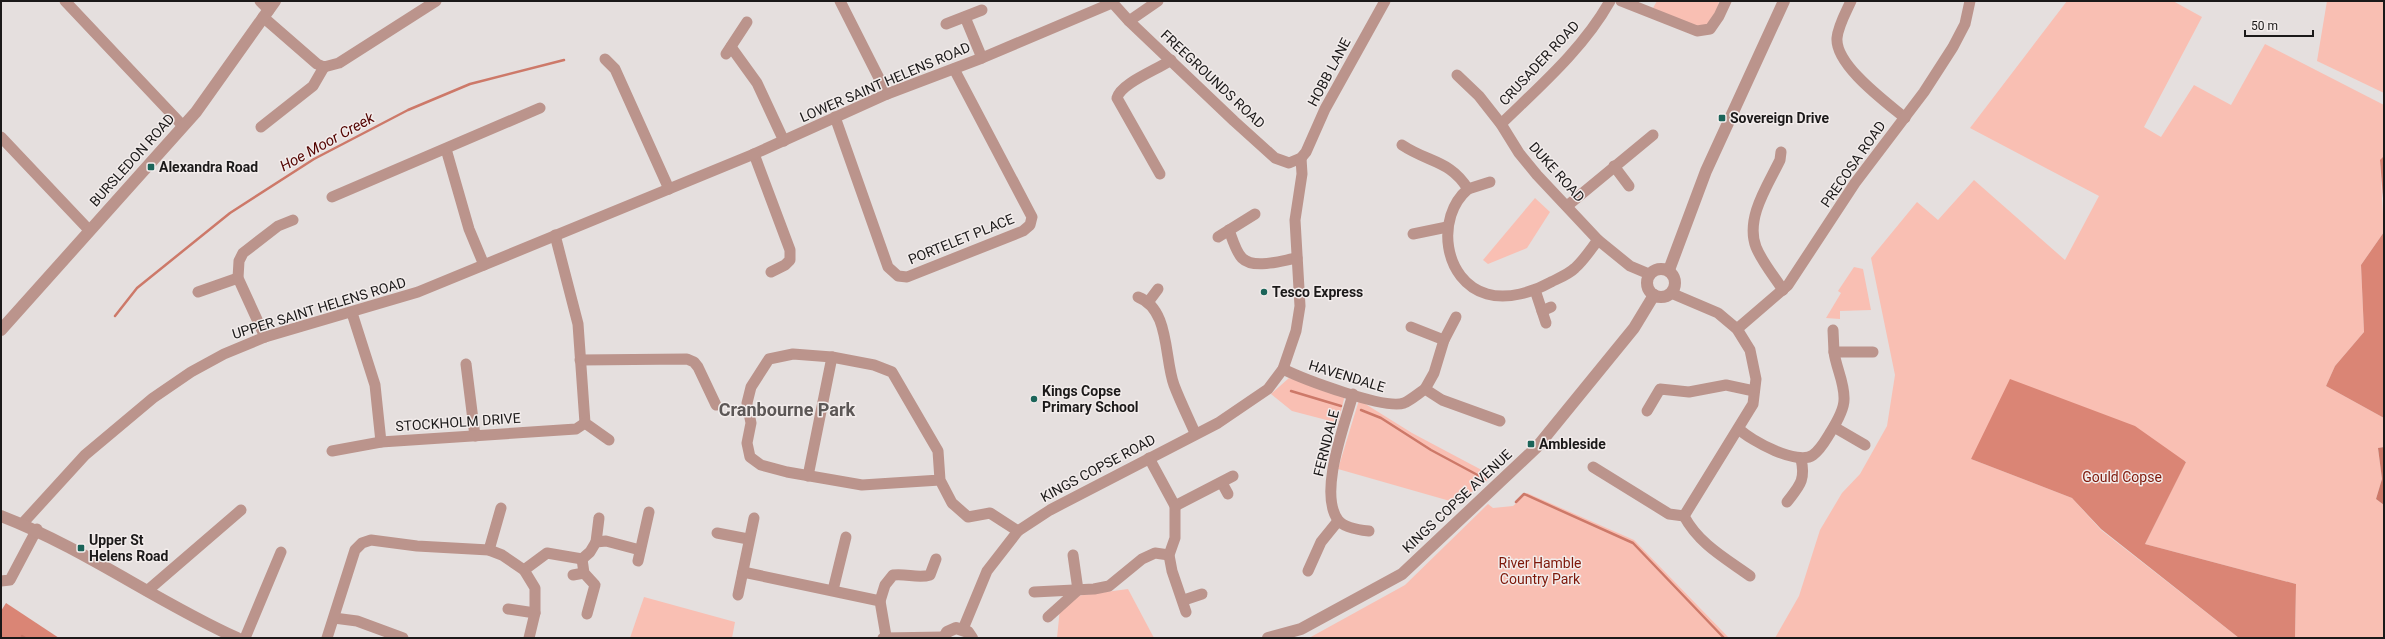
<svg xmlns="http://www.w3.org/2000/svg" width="2385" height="639" viewBox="0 0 2385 639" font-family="Roboto,sans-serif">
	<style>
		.green { fill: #f9bfb3 }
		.forest { fill: #da8575 }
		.water { fill: #cd7969 }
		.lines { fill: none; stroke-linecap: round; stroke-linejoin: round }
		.stream { stroke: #cd7969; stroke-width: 2.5 }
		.minor { stroke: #bb948c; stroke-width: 11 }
		.tertiary { stroke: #bb948c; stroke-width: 12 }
		.poi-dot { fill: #1b6459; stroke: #f2eceb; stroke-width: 1.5 }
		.labels { text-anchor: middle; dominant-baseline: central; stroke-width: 3; stroke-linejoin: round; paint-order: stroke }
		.street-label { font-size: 14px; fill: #1b1919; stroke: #f2eceb }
		.poi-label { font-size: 14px; font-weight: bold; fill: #1b1919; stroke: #f2eceb; text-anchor: start }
		.park-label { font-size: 14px; fill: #7d1709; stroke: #f2eceb }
		.water-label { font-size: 15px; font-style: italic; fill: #530400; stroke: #f2eceb }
		.district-label { font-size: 18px; font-weight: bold; fill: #5c5756; stroke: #f2eceb }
	</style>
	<rect width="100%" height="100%" fill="#e5dfde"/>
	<g class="green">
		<polygon points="1657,1 1719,1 1718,8 1707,25 1697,28 1653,8"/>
		<polygon points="2067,1 2173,1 2202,17 2144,127 2161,137 2194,85 2231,105 2265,44 2384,105 2384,156 2380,161 2384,232 2361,265 2364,332 2335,366 2326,386 2384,418 2384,447 2378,448 2382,479 2376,499 2384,505 2384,638 2295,638 2296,584 2145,544 2186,461 1973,456 1971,459 2072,498 2101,530 2239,638 1775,638 1799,596 1820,530 1842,493 1860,474 1887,426 1895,375 1871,258 1917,202 1938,220 1974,180 2065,260 2099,196 1970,128"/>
		<polygon points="2327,1 2384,1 2384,93 2317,61"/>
		<polygon points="1535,198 1550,212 1527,248 1488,264 1483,260"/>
		<polygon points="1854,267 1863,269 1871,310 1840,311 1840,319 1826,318 1841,293 1838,291"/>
		<polygon points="1289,378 1345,395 1338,423 1292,411 1271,394"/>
		<polygon points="1359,400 1412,433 1493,476 1457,503 1338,469"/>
		<polygon points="1527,493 1634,540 1729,638 1309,638 1405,585 1488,504 1493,508 1513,506"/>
		<polygon points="1128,589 1154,638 1057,638 1061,598"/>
		<polygon points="644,597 735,622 732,638 630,638"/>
	</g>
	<g class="forest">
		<polygon points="2384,156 2384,211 2380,160"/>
		<polygon points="2384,232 2384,418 2326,386 2335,366 2364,332 2361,265"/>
		<polygon points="2010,379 2135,426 2186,462 2145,544 2296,584 2295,638 2239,638 2101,529 2072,498 1971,459"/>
		<polygon points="6,603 59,638 1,638 1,611"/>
	</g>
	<polygon class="water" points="2384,447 2384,505 2376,499 2382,479 2378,448"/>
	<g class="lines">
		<g class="stream">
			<polyline points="115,316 137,288 230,213 314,159 408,110 470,84 564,60"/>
			<polyline points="1291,391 1341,406"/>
			<polyline points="1361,410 1381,418 1431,450 1485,479"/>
			<polyline points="1516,502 1524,494 1633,543 1724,638"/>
			<polyline points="22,636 25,638"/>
		</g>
		<g class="minor">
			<polyline points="65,1 183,126"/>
			<polyline points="260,1 269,10"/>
			<polyline points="840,1 887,94"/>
			<polyline points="1111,1 1129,21 1234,121 1275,158 1289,163 1301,158 1306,152 1325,109 1385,1"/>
			<polyline points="1621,1 1697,31 1710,29 1719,16 1726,1"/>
			<path d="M1851,1C1846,12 1838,26 1837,38C1835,65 1886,102 1905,118"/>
			<polyline points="263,17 317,64 324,67 339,63 436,1"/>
			<polyline points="965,17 982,58"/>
			<polyline points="1129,21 1158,1"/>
			<polyline points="946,24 982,10"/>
			<polyline points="731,47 757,83 784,141"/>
			<polyline points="726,54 747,22"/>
			<polyline points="605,59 615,69 669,189"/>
			<polyline points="1457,75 1479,96 1501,124 1519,153 1537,175 1598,240 1630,266 1649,274"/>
			<polyline points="835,117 888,267 898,276 907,277 1023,231 1030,225 1032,217 954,69"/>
			<path d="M1501,124C1540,86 1583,49 1610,1"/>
			<polyline points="261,127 313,86 324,67"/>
			<polyline points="1,137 89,230"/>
			<path d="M1402,145C1429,163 1450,160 1468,189C1435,217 1443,281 1487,294C1508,300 1533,292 1551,282C1559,278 1569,274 1575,268C1584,260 1591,249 1598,240"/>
			<polyline points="446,149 469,229 484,265"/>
			<path d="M1781,152L1780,160C1768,185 1745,218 1756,247C1762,262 1774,276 1783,290"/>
			<polyline points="754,154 790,250 790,260 785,265 771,272"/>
			<polyline points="1614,166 1629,186"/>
			<path d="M1160,174L1117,98C1121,83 1157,70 1171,60"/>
			<polyline points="1468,189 1490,182"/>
			<polyline points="332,197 540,108"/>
			<polyline points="1567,206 1653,135"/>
			<path d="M1229,230C1232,238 1236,252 1242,258C1254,270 1283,260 1297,258"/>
			<polyline points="1413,234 1447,227"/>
			<polyline points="555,235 578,324 585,423 609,440"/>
			<polyline points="1218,237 1255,214"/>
			<polyline points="1535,290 1546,323"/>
			<polyline points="198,292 238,278"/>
			<path d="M1671,293L1718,313L1737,329L1750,350L1756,379L1753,404L1684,516C1699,544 1725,558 1750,576"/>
			<path d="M1138,297C1170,309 1164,358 1174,385C1180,401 1188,417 1195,433"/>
			<polyline points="1149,301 1158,289"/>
			<polyline points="1542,311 1551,307"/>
			<polyline points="352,313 375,385 381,442"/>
			<polyline points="1411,327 1444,340 1434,373 1425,389"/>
			<polyline points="1737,329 1788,285 1855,183 1924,92 1953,47 1965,24 1970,1"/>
			<polyline points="1833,330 1834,352"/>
			<polyline points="265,337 238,278 239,261 243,253 278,226 293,220"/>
			<polyline points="1444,340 1456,317"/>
			<polyline points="580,360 687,359 694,362 698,367 716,405"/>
			<polyline points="466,364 475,436"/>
			<path d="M1283,369C1303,379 1385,410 1404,403C1411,400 1419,393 1425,389L1442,400L1500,421"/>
			<path d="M1353,394C1345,424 1318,493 1338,520C1344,528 1359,530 1369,531"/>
			<polyline points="1647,411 1660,389 1689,392 1726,385 1754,391"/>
			<polyline points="1834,427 1865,445"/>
			<path d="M1739,429C1751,441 1798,466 1813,455C1821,449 1825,441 1830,433C1835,425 1844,410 1844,400C1845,383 1836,368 1834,352H1873"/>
			<polyline points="332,451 381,442 576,429 585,423"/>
			<polyline points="1149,458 1175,506 1175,538 1169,555 1172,571 1186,612"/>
			<polyline points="1593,467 1669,514 1684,516"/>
			<polyline points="808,476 832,357"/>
			<polyline points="940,480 862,485 787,472 761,465 750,457 747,443 751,423 747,403 751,387 769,359 793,354 832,357 874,365 892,372 938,451 940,480 952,503 968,517 990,513 1018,531"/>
			<polyline points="1222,483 1228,494"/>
			<path d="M1787,502C1799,486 1806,481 1801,459"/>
			<polyline points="1175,506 1233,476"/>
			<polyline points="22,524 85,455 153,398 191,372 224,354 265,337 418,292 754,154 887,94 982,58 1112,3"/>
			<polyline points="717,533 748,539"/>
			<polyline points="596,542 599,518"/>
			<polyline points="489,550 501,508"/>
			<polyline points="582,559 584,573 595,585 587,614"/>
			<polyline points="638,561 649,512"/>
			<polyline points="524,570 547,553 582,559 590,552 596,542 606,541 640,550"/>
			<polyline points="1308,571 1321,542 1338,521"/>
			<polyline points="743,572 880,601 886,636"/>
			<polyline points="573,575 584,573"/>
			<polyline points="1,581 10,580 37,529"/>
			<polyline points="833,590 846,537"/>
			<polyline points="147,591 241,510"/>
			<polyline points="1034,592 1094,589 1109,586 1142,559 1155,553 1169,555"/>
			<polyline points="738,595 754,518"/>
			<polyline points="1184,600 1202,594"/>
			<path d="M880,601L885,585L893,575C906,573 918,579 930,575L936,559"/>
			<polyline points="508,609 535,613"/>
			<polyline points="1048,617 1078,590 1073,555"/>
			<polyline points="334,618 357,621 403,638"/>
			<polyline points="963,629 987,571 1018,531 1050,510 1218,423 1268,389 1283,369 1296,331 1300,306 1295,220 1302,174 1301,158"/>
			<polyline points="245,638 281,552"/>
			<polyline points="327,638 355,550 362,543 371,540 417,546 489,550 502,555 524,570 535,588 535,613 529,638"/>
			<polyline points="883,638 944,637"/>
		</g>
		<g class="tertiary">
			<circle cx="1661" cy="283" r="14"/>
			<polyline points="1669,270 1706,171 1784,1"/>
			<polyline points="1,330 196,112 275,1"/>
			<path d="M1,516C84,548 157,602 237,638"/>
			<polyline points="944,638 947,632 956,628 968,632 972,638"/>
			<polyline points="1268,638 1301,629 1402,574 1537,447 1634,328 1654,295"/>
		</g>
	</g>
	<g class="poi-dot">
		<rect x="1718" y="114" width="8" height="8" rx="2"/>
		<rect x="147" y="163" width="8" height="8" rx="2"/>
		<circle cx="1264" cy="292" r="4"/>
		<circle cx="1034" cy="399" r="4"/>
		<rect x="1527" y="440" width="8" height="8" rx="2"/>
		<rect x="77" y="544" width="8" height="8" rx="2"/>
	</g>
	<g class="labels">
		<g class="street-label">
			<text transform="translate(1539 63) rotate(-47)">CRUSADER ROAD</text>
			<text transform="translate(1329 72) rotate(-62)">HOBB LANE</text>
			<text transform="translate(1213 79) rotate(43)">FREEGROUNDS ROAD</text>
			<text transform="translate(885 82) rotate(-23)">LOWER SAINT HELENS ROAD</text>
			<text transform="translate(132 160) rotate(-48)">BURSLEDON ROAD</text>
			<text transform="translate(1853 164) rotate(-55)">PRECOSA ROAD</text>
			<text transform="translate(1557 172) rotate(48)">DUKE ROAD</text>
			<text transform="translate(961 239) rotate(-22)">PORTELET PLACE</text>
			<text transform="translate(319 308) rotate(-17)">UPPER SAINT HELENS ROAD</text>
			<text transform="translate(1347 376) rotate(17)">HAVENDALE</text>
			<text transform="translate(458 422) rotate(-4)">STOCKHOLM DRIVE</text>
			<text transform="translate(1326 443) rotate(-76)">FERNDALE</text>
			<text transform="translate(1098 468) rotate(-28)">KINGS COPSE ROAD</text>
			<text transform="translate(1457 501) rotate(-43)">KINGS COPSE AVENUE</text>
		</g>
		<g class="poi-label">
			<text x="1730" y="118">Sovereign Drive</text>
			<text x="159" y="167">Alexandra Road</text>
			<text x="1272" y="292">Tesco Express</text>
			<text x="1042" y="391">Kings Copse<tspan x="1042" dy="16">Primary School</tspan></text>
			<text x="1539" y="444">Ambleside</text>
			<text x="89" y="540">Upper St<tspan x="89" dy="16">Helens Road</tspan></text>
		</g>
		<g class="park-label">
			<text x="2122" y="477">Gould Copse</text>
			<text x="1540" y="563">River Hamble<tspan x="1540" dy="16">Country Park</tspan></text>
		</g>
		<g class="water-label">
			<text transform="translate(327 142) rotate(-29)">Hoe Moor Creek</text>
		</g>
		<g class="district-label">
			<text x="787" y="409">Cranbourne Park</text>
		</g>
	</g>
	<rect width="2385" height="639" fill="none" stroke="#1b1919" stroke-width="4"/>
	<path d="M2245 30v6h68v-6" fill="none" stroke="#1b1919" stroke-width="2"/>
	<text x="2251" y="30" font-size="12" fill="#1b1919" stroke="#f2eceb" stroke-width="3" paint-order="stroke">50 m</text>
</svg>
